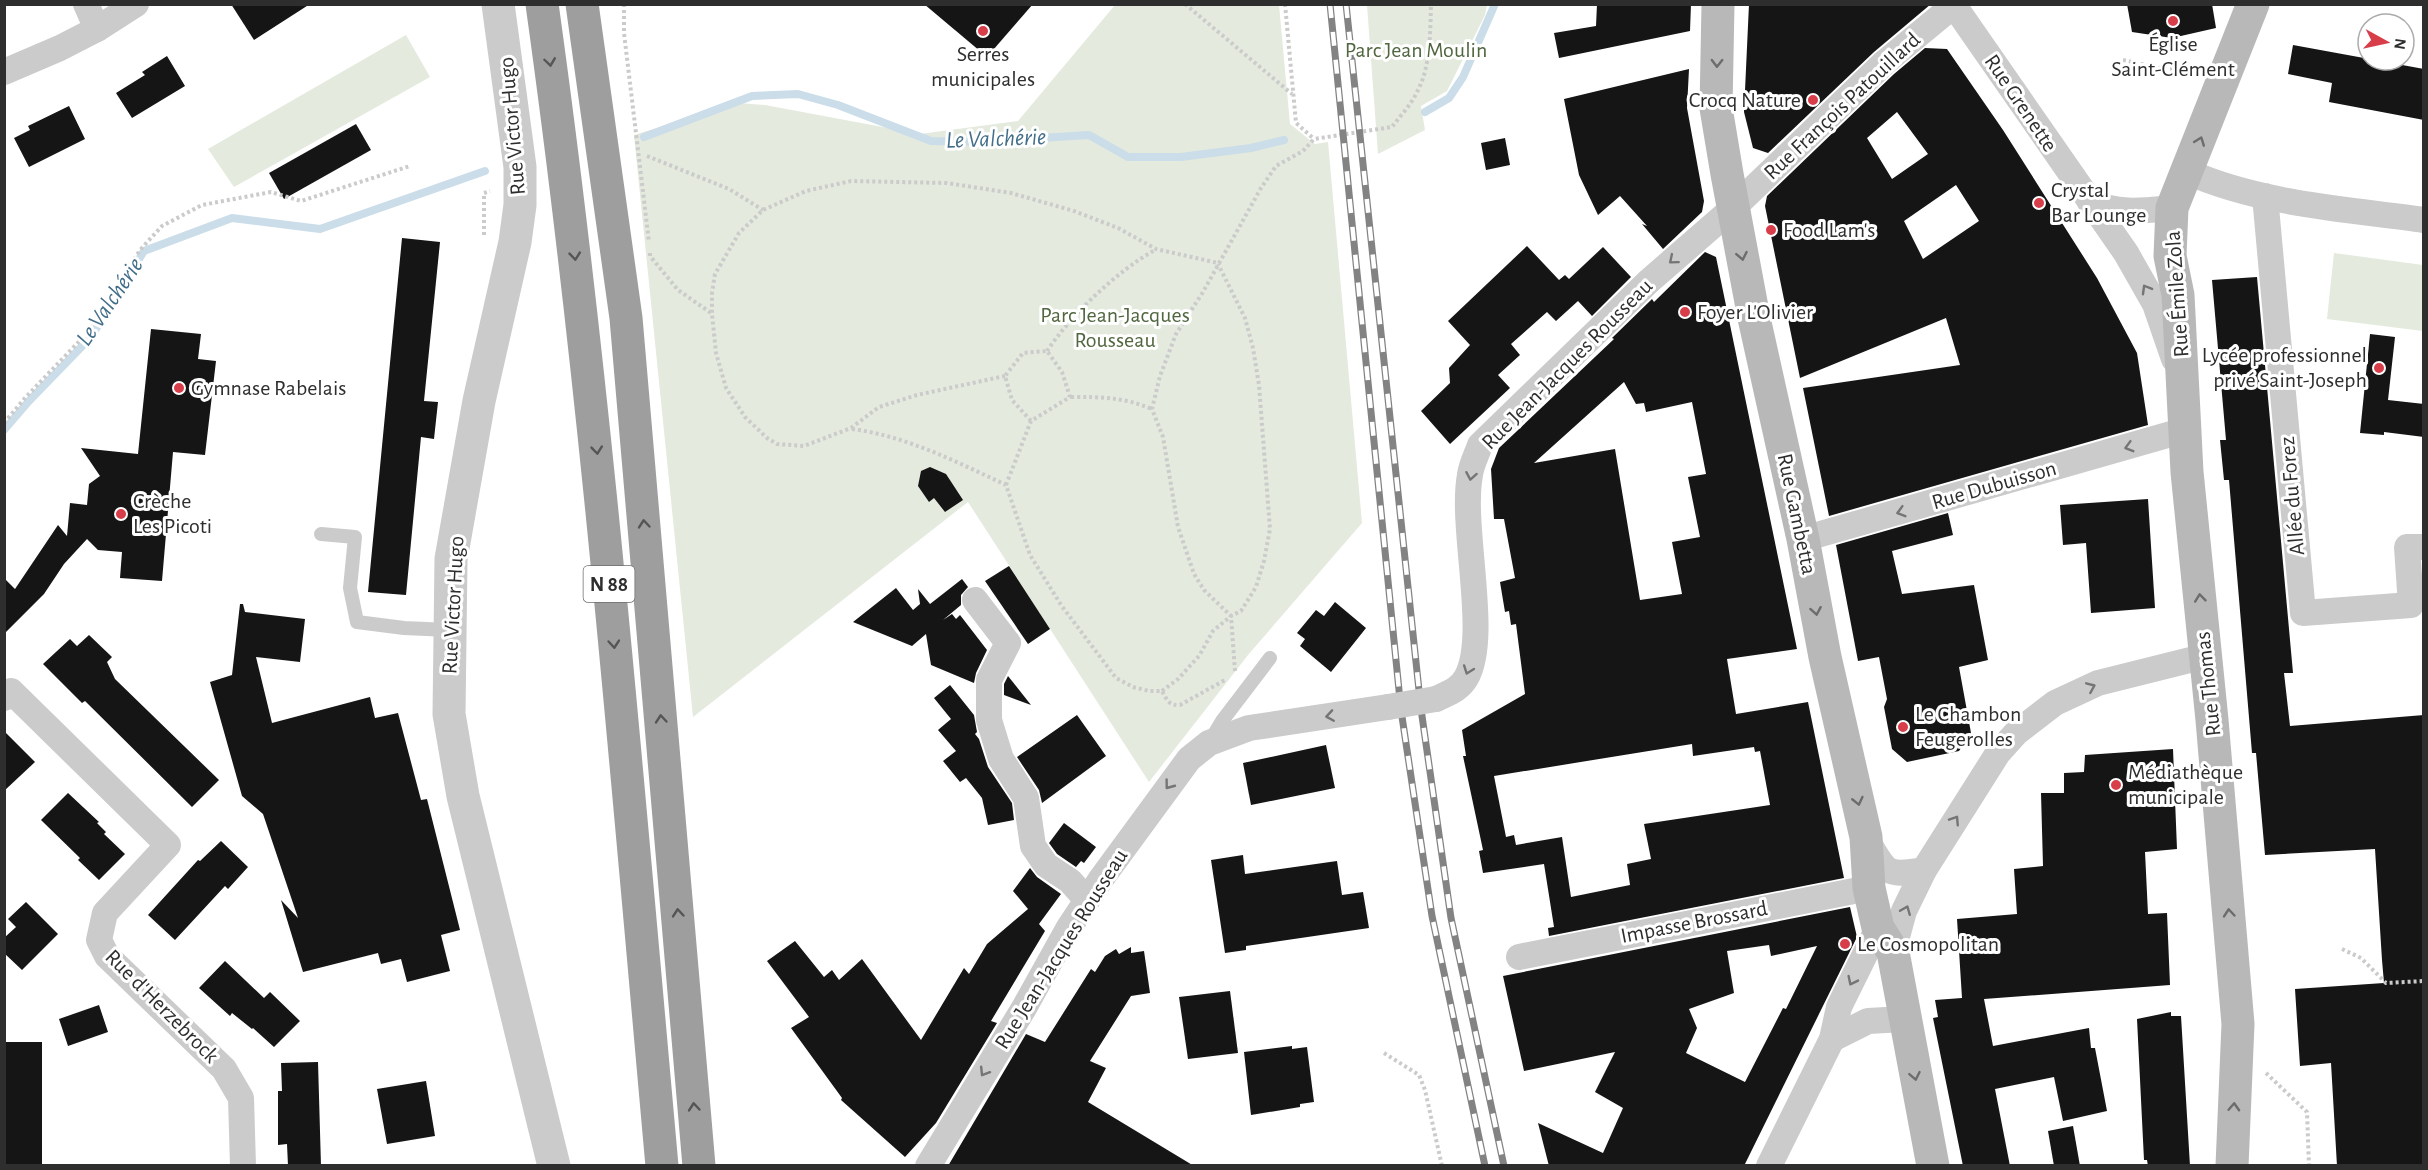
<svg xmlns="http://www.w3.org/2000/svg" width="2428" height="1170" viewBox="0 0 2428 1170" font-family="'Alegreya Sans',sans-serif">
	<style>
		.green { fill: #e4eadd }
		.lines { fill: none; stroke-linecap: round; stroke-linejoin: round }
		.stream { stroke: #cadde9; stroke-width: 8 }
		.building { fill: #151515; fill-rule: evenodd }
		.path { stroke: #cbcbcb; stroke-width: 4; stroke-dasharray: 3 3; stroke-linecap: butt }
		.service { stroke: #cbcbcb; stroke-width: 14 }
		.minor { stroke: #cbcbcb; stroke-width: 26 }
		.tertiary { stroke: #cbcbcb; stroke-width: 33 }
		.secondary { stroke: #b8b8b8; stroke-width: 33 }
		.trunk { stroke: #9e9e9e; stroke-width: 33 }
		.rail-casing { stroke: #838383; stroke-width: 7 }
		.rail { stroke: #fff; stroke-width: 4.5; stroke-dasharray: 14; stroke-linecap: butt }
		.minor-bridge { stroke: #cbcbcb; stroke-width: 26 }
		.oneway { stroke: #555 }
		.oneway2 { stroke: #6c6c6c }
		.oneway3 { stroke: #757575 }
		.poi-dot { fill: #d73e49; stroke: #fff; stroke-width: 2 }
		.labels { text-anchor: middle; dominant-baseline: central; stroke-width: 6; stroke-linejoin: round; paint-order: stroke }
		.shield { fill: #fff; stroke: #6d6d6d; stroke-width: 1.5 }
		.shield-label { font-size: 21px; font-weight: bold; fill: #2e2e2e }
		.poi-label { font-size: 22px; fill: #2e2e2e; stroke: #fff; text-anchor: start }
		.park-label { font-size: 22px; fill: #51663f; stroke: #fff }
		.street-label { font-size: 22px; fill: #2e2e2e; stroke: #fff }
		.water-label { font-size: 24px; font-style: italic; fill: #426e8a; stroke: #fff }
	</style>
	<rect width="100%" height="100%" fill="#fff"/>
	<g class="green">
		<polygon points="1115,5 1279,5 1290,124 1315,144 1328,142 1362,523 1248,655 1149,782 968,502 693,717 634,135 739,103 765,105 920,134 1018,121"/>
		<polygon points="1367,5 1487,5 1485,15 1447,91 1421,106 1425,130 1378,154"/>
		<polygon points="406,35 430,77 234,187 208,149"/>
		<polygon points="2334,253 2423,265 2423,331 2327,319"/>
	</g>
	<g class="lines">
		<g class="stream">
			<polyline points="1425,112 1449,98 1463,77 1495,4"/>
			<polyline points="644,137 752,96 798,94 838,105 931,141 978,142 1089,135 1128,157 1181,157 1251,148 1284,140"/>
			<polyline points="4,430 29,401 91,337 144,251 232,218 320,229 485,171"/>
		</g>
	</g>
	<g class="building">
		<polygon points="231,4 310,4 254,40"/>
		<polygon points="924,4 1033,4 987,57"/>
		<polygon points="1597,4 1691,4 1690,31 1559,58 1554,33 1596,26"/>
		<polygon points="1749,4 1931,4 1874,52 1768,153 1753,148 1744,112"/>
		<polygon points="2127,4 2212,4 2216,28 2172,38 2132,32"/>
		<polygon points="2293,45 2424,69 2424,120 2329,102 2332,83 2288,74"/>
		<path d="M1925,48L1947,49L2003,130L2097,278L2137,353L2148,425L1829,516L1803,388L1960,365L1946,318L1800,378L1765,206L1767,196L1894,74ZM1897,112L1928,154L1892,179L1867,138ZM1956,185L1979,221L1923,259L1904,221Z"/>
		<polygon points="167,56 185,86 132,118 116,93 145,75 142,72"/>
		<polygon points="1689,69 1687,108 1704,201 1702,212 1663,249 1642,224 1647,226 1620,196 1598,215 1579,175 1564,99"/>
		<polygon points="69,106 85,139 29,167 14,138 30,130 28,126"/>
		<polygon points="356,124 371,150 284,199 269,173"/>
		<polygon points="1505,138 1510,165 1486,170 1481,143"/>
		<polygon points="402,238 440,242 424,401 438,402 434,439 421,437 406,595 368,592"/>
		<polygon points="1527,246 1559,280 1565,275 1569,279 1603,247 1631,277 1592,316 1578,301 1556,321 1547,312 1511,344 1520,355 1498,375 1510,388 1450,444 1421,411 1450,383 1449,368 1470,345 1448,321"/>
		<path d="M1705,252L1716,257L1797,649L1727,659L1736,714L1808,702L1844,878L1549,936L1548,928L1554,927L1544,864L1483,873L1479,851L1483,850L1463,756H1466L1462,730L1525,694L1516,624L1511,625L1509,611L1505,612L1500,582L1515,578L1504,519H1494L1491,469L1499,448L1614,339L1612,338L1652,299L1654,302ZM1624,382L1636,404L1644,403L1646,412L1692,402L1706,474L1688,477L1700,537L1672,542L1682,594L1640,600L1615,449L1534,463ZM1692,744L1693,756L1754,747L1755,752L1760,751L1770,805L1644,824L1651,859L1627,864L1630,885L1571,897L1562,837L1516,845L1514,835L1506,837L1494,776Z"/>
		<polygon points="2257,277 2293,673 2284,673 2290,726 2424,715 2424,1166 2337,1166 2331,1063 2300,1066 2295,989 2384,983 2382,960 2375,849 2265,855 2256,753 2252,753 2229,480 2224,480 2220,440 2226,440 2212,280"/>
		<polygon points="151,329 201,334 198,359 216,361 205,455 173,452 162,581 120,578 122,552 98,550 87,539 64,564 44,594 4,634 4,578 15,589 58,525 67,536 70,503 87,505 89,484 100,476 81,448 138,454"/>
		<polygon points="2370,334 2395,337 2388,400 2424,404 2424,437 2384,432 2384,435 2360,433"/>
		<polygon points="930,467 946,474 963,500 945,512 934,498 929,502 918,486 921,471"/>
		<polygon points="2148,499 2155,608 2091,613 2086,543 2063,545 2060,505"/>
		<polygon points="1948,513 1953,535 1892,551 1902,594 1974,585 1988,660 1959,667 1971,733 1959,751 1907,762 1892,749 1884,707 1887,699 1879,657 1858,661 1836,545"/>
		<polygon points="1009,566 1050,629 1028,644 985,581"/>
		<polygon points="962,579 968,587 961,595 961,605 943,620 952,614 956,619 960,615 987,650 976,673 974,683 931,665 926,634 912,646 853,622 896,588 913,610 920,604 918,589 930,604"/>
		<polygon points="1335,602 1366,628 1331,672 1300,646 1305,639 1297,633 1316,610 1324,616"/>
		<polygon points="240,604 243,604 245,612 305,619 300,662 256,657 272,723 370,697 375,718 398,713 421,800 427,799 460,930 441,935 450,971 407,982 401,959 381,964 378,953 303,972 281,900 298,918 263,814 242,796 210,682 232,675"/>
		<polygon points="89,635 112,657 107,662 115,679 219,780 192,807 85,701 82,703 43,664 70,639 77,646"/>
		<polygon points="1008,676 1031,705 1004,695 1004,684"/>
		<polygon points="950,685 974,715 977,732 975,734 979,739 988,767 1012,803 1014,820 988,825 982,798 966,778 960,782 943,761 956,751 938,730 951,719 934,698"/>
		<polygon points="1077,715 1106,756 1042,803 1039,790 1017,757"/>
		<polygon points="4,731 35,762 4,791"/>
		<polygon points="1326,745 1335,788 1251,805 1243,763"/>
		<polygon points="2173,749 2177,849 2145,852 2148,914 2167,913 2170,985 1984,999 1993,1046 2089,1028 2091,1048 2095,1048 2107,1111 2063,1121 2054,1077 1995,1089 2010,1166 1963,1166 1933,1018 1938,1017 1935,1000 1962,998 1957,919 2017,914 2014,869 2043,866 2041,793 2064,793 2064,773 2084,772 2085,755"/>
		<polygon points="68,793 99,822 97,823 106,832 104,834 125,854 99,880 78,860 80,858 41,820"/>
		<polygon points="1064,823 1096,847 1084,863 1081,861 1076,867 1057,854 1049,843"/>
		<polygon points="221,841 248,867 228,889 225,886 175,940 148,915 198,860 200,861"/>
		<polygon points="1243,855 1245,874 1337,861 1342,895 1363,892 1369,928 1246,946 1246,950 1225,953 1211,860"/>
		<polygon points="1030,868 1037,877 1061,894 1039,924 1045,931 991,1021 997,1023 936,1123 905,1157 841,1100 842,1098 791,1028 809,1017 767,961 795,941 824,977 832,970 839,980 862,959 921,1040 964,968 969,974 987,944 1028,909 1013,891"/>
		<polygon points="26,902 58,934 22,970 4,953 4,938 16,927 8,919"/>
		<path d="M1850,907L1857,937L1744,1166H1549L1538,1123L1603,1153L1623,1108L1595,1092L1615,1052L1524,1071L1503,976ZM1769,945L1771,956L1817,946L1786,1009L1783,1008L1745,1082L1686,1053L1697,1028L1689,1009L1734,993L1727,951Z"/>
		<polygon points="1131,947 1131,953 1144,951 1150,993 1131,996 1090,1061 1106,1068 1088,1102 1194,1166 948,1166 1026,1034 1045,1042 1091,969 1095,972 1105,956 1116,949 1119,954"/>
		<polygon points="225,961 264,998 270,992 300,1021 274,1047 253,1028 252,1029 232,1013 230,1016 199,988"/>
		<polygon points="1230,991 1238,1053 1188,1059 1179,997"/>
		<polygon points="99,1005 108,1032 68,1046 59,1019"/>
		<polygon points="2171,1012 2171,1016 2181,1016 2190,1166 2148,1166 2147,1160 2144,1160 2137,1019"/>
		<rect x="4" y="1042" width="38" height="124"/>
		<polygon points="1292,1046 1292,1049 1307,1047 1314,1102 1300,1104 1300,1107 1251,1115 1244,1052"/>
		<polygon points="318,1062 321,1166 288,1166 287,1144 278,1145 278,1091 282,1091 281,1063"/>
		<polygon points="426,1081 435,1136 387,1144 377,1089"/>
		<polygon points="2073,1126 2080,1166 2054,1166 2048,1131"/>
	</g>
	<g class="lines">
		<g class="path">
			<polyline points="624,4 624,33 649,242"/>
			<polyline points="1185,4 1292,94"/>
			<polyline points="1285,4 1296,123 1314,139"/>
			<polyline points="2123,60 2164,69 2196,69"/>
			<polyline points="647,156 729,189 763,210"/>
			<polyline points="484,235 484,193 490,191"/>
			<polyline points="650,253 650,256 678,290 711,313"/>
			<path d="M1047,351C1071,315 1117,271 1155,250"/>
			<polyline points="1005,376 917,395 879,407 851,428 804,446 777,444 767,438 745,417 726,388 716,353 712,314 712,293 715,274 739,233 763,210 806,191 851,181 947,183 1011,193 1074,211 1118,228 1156,249 1218,263"/>
			<path d="M1071,397C1101,397 1123,397 1152,409"/>
			<polyline points="4,423 25,398 89,331 140,250 162,226 202,205 271,192 301,201 410,166"/>
			<path d="M852,429C906,436 957,462 1006,485L1030,555L1061,605L1116,678L1133,687L1149,691H1162C1167,700 1169,706 1180,705L1225,680"/>
			<polyline points="1006,485 1031,421 1070,397 1062,372 1047,351 1023,353 1005,376 1012,400 1031,421"/>
			<path d="M1235,671L1231,616L1204,590L1194,574L1178,527L1163,437L1152,409L1160,376L1176,334L1203,292L1261,188L1276,166L1303,151L1314,139L1392,127C1400,116 1411,105 1417,92C1431,66 1430,33 1431,4"/>
			<polyline points="1162,691 1178,679 1199,656 1213,631 1231,616 1241,611 1256,587 1264,561 1270,529 1259,385 1253,348 1245,318 1218,264"/>
			<polyline points="2342,949 2361,958 2386,983 2424,981"/>
			<polyline points="1384,1053 1419,1075 1425,1090 1442,1166"/>
			<polyline points="2266,1073 2307,1112 2309,1166"/>
		</g>
		<g class="service">
			<polyline points="321,534 355,537 350,588 357,622 404,628 449,630"/>
			<polyline points="1210,741 1222,721 1270,658"/>
		</g>
		<g class="minor">
			<polyline points="1953,4 2126,253 2155,304 2174,359"/>
			<polyline points="97,29 136,4"/>
			<polyline points="4,72 60,48 97,29 86,4"/>
			<path d="M2188,172C2261,204 2345,209 2424,220"/>
			<polyline points="2265,196 2303,613 2411,605 2407,547 2424,547"/>
			<path d="M2090,202C2120,214 2140,211 2172,208"/>
			<polyline points="1803,539 2185,430"/>
			<polyline points="975,600 1008,643 989,680 989,720 1001,759 1026,798 1033,846 1046,865 1070,881 1087,900"/>
			<polyline points="4,698 11,691 168,845 105,913 99,940 107,956 224,1069 241,1098 243,1166"/>
			<path d="M1436,699C1448,693 1459,690 1466,678C1490,637 1460,527 1470,475C1471,465 1477,454 1480,445L1648,282L1733,208L1884,63L1953,6"/>
			<path d="M1867,840C1886,872 1885,877 1924,870"/>
			<polyline points="1893,952 1904,911 1924,870 1998,753 2016,733 2055,703 2098,683 2206,656"/>
			<polyline points="1519,957 1869,888"/>
			<polyline points="1832,1039 1868,1021 1904,1019"/>
			<polyline points="928,1166 1024,1008 1068,929 1101,879 1189,759 1209,743 1249,728 1388,707"/>
			<polyline points="1769,1166 1832,1039 1839,1007 1878,928"/>
		</g>
		<polyline class="tertiary" points="498,4 520,167 520,205 515,242 479,401 451,559 449,714 463,796 554,1166"/>
		<g class="secondary">
			<polyline points="1718,4 1716,108 1727,174 1754,318 1803,539 1825,657 1866,837 1869,888 1878,928 1893,952 1933,1166"/>
			<polyline points="2232,1166 2238,1024 2212,720 2187,472 2178,295 2170,256 2172,208 2253,4"/>
		</g>
		<g class="trunk">
			<path d="M542,4C596,390 627,778 662,1166"/>
			<polyline points="582,4 626,318 699,1166"/>
		</g>
		<defs>
			<g id="rail">
				<polyline points="1330,4 1401,710 1432,916 1485,1166"/>
				<polyline points="1346,4 1421,709 1451,918 1504,1166"/>
			</g>
		</defs>
		<use href="#rail" class="rail-casing"/>
		<use href="#rail" class="rail"/>
		<polyline class="minor-bridge" points="1388,707 1436,699"/>
	</g>
	<defs><path id="oneway-chevron" d="M-2-3.5L2.5 0L-2 3.5" fill="none" stroke-width="1.6" stroke-linecap="round" stroke-linejoin="round" transform="scale(1.5)"/></defs>
	<g class="oneway">
		<use href="#oneway-chevron" transform="translate(550 62) rotate(82)"/>
		<use href="#oneway-chevron" transform="translate(575 256) rotate(84)"/>
		<use href="#oneway-chevron" transform="translate(597 450) rotate(84)"/>
		<use href="#oneway-chevron" transform="translate(644 524) rotate(-95)"/>
		<use href="#oneway-chevron" transform="translate(614 644) rotate(85)"/>
		<use href="#oneway-chevron" transform="translate(661 719) rotate(-95)"/>
		<use href="#oneway-chevron" transform="translate(678 913) rotate(-95)"/>
		<use href="#oneway-chevron" transform="translate(694 1107) rotate(-95)"/>
	</g>
	<g class="oneway2">
		<use href="#oneway-chevron" transform="translate(1717 63) rotate(91)"/>
		<use href="#oneway-chevron" transform="translate(2200 141) rotate(-69)"/>
		<use href="#oneway-chevron" transform="translate(1742 256) rotate(79)"/>
		<use href="#oneway-chevron" transform="translate(2200 598) rotate(-96)"/>
		<use href="#oneway-chevron" transform="translate(1816 611) rotate(80)"/>
		<use href="#oneway-chevron" transform="translate(1858 801) rotate(77)"/>
		<use href="#oneway-chevron" transform="translate(2229 913) rotate(-95)"/>
		<use href="#oneway-chevron" transform="translate(1915 1076) rotate(79)"/>
		<use href="#oneway-chevron" transform="translate(2234 1107) rotate(-87)"/>
	</g>
	<g class="oneway3">
		<use href="#oneway-chevron" transform="translate(1673 260) rotate(140)"/>
		<use href="#oneway-chevron" transform="translate(2146 289) rotate(-120)"/>
		<use href="#oneway-chevron" transform="translate(2129 447) rotate(164)"/>
		<use href="#oneway-chevron" transform="translate(1471 476) rotate(100)"/>
		<use href="#oneway-chevron" transform="translate(1901 512) rotate(164)"/>
		<use href="#oneway-chevron" transform="translate(1468 670) rotate(110)"/>
		<use href="#oneway-chevron" transform="translate(2091 687) rotate(-23)"/>
		<use href="#oneway-chevron" transform="translate(1330 716) rotate(171)"/>
		<use href="#oneway-chevron" transform="translate(1169 785) rotate(127)"/>
		<use href="#oneway-chevron" transform="translate(1955 820) rotate(-57)"/>
		<use href="#oneway-chevron" transform="translate(1906 910) rotate(-68)"/>
		<use href="#oneway-chevron" transform="translate(1852 981) rotate(116)"/>
		<use href="#oneway-chevron" transform="translate(984 1072) rotate(122)"/>
	</g>
	<g class="poi-dot">
		<circle cx="2173" cy="21" r="6"/>
		<circle cx="983" cy="31" r="6"/>
		<circle cx="1813" cy="100" r="6"/>
		<circle cx="2039" cy="203" r="6"/>
		<circle cx="1771" cy="230" r="6"/>
		<circle cx="1685" cy="312" r="6"/>
		<circle cx="2379" cy="368" r="6"/>
		<circle cx="179" cy="388" r="6"/>
		<circle cx="121" cy="514" r="6"/>
		<circle cx="1903" cy="727" r="6"/>
		<circle cx="2116" cy="785" r="6"/>
		<circle cx="1845" cy="944" r="6"/>
	</g>
	<g class="labels">
		<rect class="shield" x="583.5" y="566" width="51" height="36" rx="4.5"/>
		<g class="shield-label">
			<text x="609" y="584">N 88</text>
		</g>
		<g class="poi-label">
			<text x="2173" y="44" text-anchor="middle">Église<tspan x="2173" dy="25">Saint-Clément</tspan></text>
			<text x="983" y="54" text-anchor="middle">Serres<tspan x="983" dy="25">municipales</tspan></text>
			<text x="1801" y="100" text-anchor="end">Crocq Nature</text>
			<text x="2051" y="190">Crystal<tspan x="2051" dy="25">Bar Lounge</tspan></text>
			<text x="1783" y="230">Food Lam's</text>
			<text x="1697" y="312">Foyer L'Olivier</text>
			<text x="2367" y="355" text-anchor="end">Lycée professionnel<tspan x="2367" dy="25">privé Saint-Joseph</tspan></text>
			<text x="191" y="388">Gymnase Rabelais</text>
			<text x="133" y="501">Crèche<tspan x="133" dy="25">Les Picoti</tspan></text>
			<text x="1915" y="714">Le Chambon<tspan x="1915" dy="25">Feugerolles</tspan></text>
			<text x="2128" y="772">Médiathèque<tspan x="2128" dy="25">municipale</tspan></text>
			<text x="1857" y="944">Le Cosmopolitan</text>
		</g>
		<g class="park-label">
			<text x="1416" y="50">Parc Jean Moulin</text>
			<text x="1115" y="315">Parc Jean-Jacques<tspan x="1115" dy="25">Rousseau</tspan></text>
		</g>
		<g class="street-label">
			<text transform="translate(2021 103) rotate(56)">Rue Grenette</text>
			<text transform="translate(1842 106) rotate(-43)">Rue François Patouillard</text>
			<text transform="translate(512 126) rotate(-95)">Rue Victor Hugo</text>
			<text transform="translate(2177 294) rotate(-94)">Rue Émile Zola</text>
			<text transform="translate(1567 364) rotate(-45)">Rue Jean-Jacques Rousseau</text>
			<text transform="translate(1994 485) rotate(-16)">Rue Dubuisson</text>
			<text transform="translate(2292 496) rotate(-95)">Allée du Forez</text>
			<text transform="translate(1797 514) rotate(78)">Rue Gambetta</text>
			<text transform="translate(453 605) rotate(-87)">Rue Victor Hugo</text>
			<text transform="translate(2208 684) rotate(-96)">Rue Thomas</text>
			<text transform="translate(1694 922) rotate(-11)">Impasse Brossard</text>
			<text transform="translate(1061 949) rotate(-58)">Rue Jean-Jacques Rousseau</text>
			<text transform="translate(162 1006) rotate(45)">Rue d'Herzebrock</text>
		</g>
		<g class="water-label">
			<text transform="translate(996 139) rotate(-2)">Le Valchérie</text>
			<text transform="translate(110 302) rotate(-56)">Le Valchérie</text>
		</g>
	</g>
	<rect width="2428" height="1170" fill="none" stroke="#2e2e2e" stroke-width="12"/>
	<g transform="translate(2386 42) rotate(98)"><circle r="28" fill="#ffffff" stroke="#ababab" stroke-width="1.5"/>
	<path d="M0-4.5L10 22L0 15L-10 22Z" fill="#d73e49"/>
	<text y="-9" font-size="16" font-weight="bold" text-anchor="middle" fill="#2e2e2e">N</text>
	</g>
</svg>
